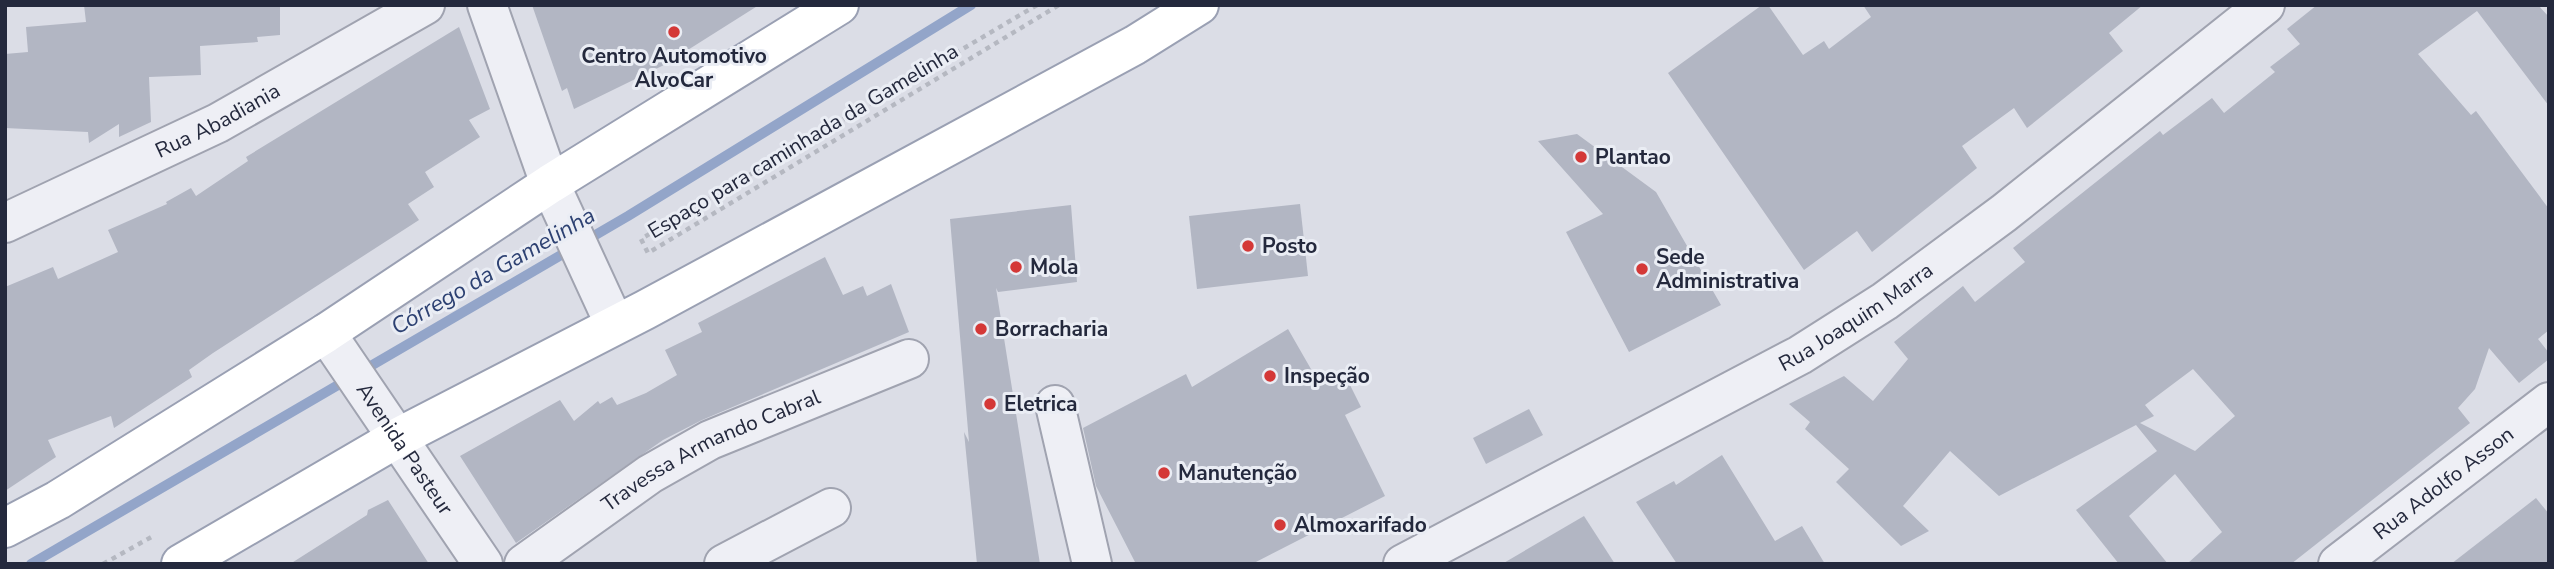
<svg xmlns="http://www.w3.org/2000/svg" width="2554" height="569" viewBox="0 0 2554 569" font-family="'Nunito Sans',sans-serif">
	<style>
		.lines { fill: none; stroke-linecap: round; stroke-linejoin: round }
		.stream { stroke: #93a5c9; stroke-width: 10 }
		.building { fill: #b2b6c3; fill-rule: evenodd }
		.minor-casing { stroke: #a0a3b0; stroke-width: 42 }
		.major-casing { stroke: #9aa0b3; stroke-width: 42 }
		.path { stroke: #b5b8c1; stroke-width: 4.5; stroke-dasharray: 5 5; stroke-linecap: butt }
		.minor { stroke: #eeeff5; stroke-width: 38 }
		.major { stroke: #fff; stroke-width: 38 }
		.poi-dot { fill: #d43837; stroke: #eaedf4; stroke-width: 2.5 }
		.labels { text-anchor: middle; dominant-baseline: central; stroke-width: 6; stroke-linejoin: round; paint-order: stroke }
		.poi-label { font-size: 21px; font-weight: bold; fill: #24293d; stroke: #eaedf4; text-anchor: start }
		.street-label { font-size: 21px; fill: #24293d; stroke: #eaedf4 }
		.water-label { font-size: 23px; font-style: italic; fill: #2d4172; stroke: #eaedf4 }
	</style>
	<rect width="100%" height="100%" fill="#dbdde6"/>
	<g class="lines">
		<polyline class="stream" points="31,564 628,216 971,5"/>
	</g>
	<g class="building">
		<polygon points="84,5 280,5 280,35 257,37 258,42 200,46 201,75 149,77 151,122 119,137 119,124 89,143 88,132 5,128 5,54 28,52 26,27 86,22"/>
		<polygon points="532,5 759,5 664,65 574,109 567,88 562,91"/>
		<polygon points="1762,5 1768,5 1803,55 1824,41 1829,49 1871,17 1863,5 2143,5 2109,33 2123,51 2027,128 2014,108 1962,146 1977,168 1872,252 1857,231 1804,270 1668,73"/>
		<path d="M2317,5H2538L2549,17V106L2477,11L2418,54L2471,115L2476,111L2549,209V330L2538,339L2549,353V359L2519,383L2489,348L2475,389L2458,408L2470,423L2291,564H2187L2222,532L2175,474L2129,516L2168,564H2119L2076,510L2157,451L2136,425L1999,496L1950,451L1903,506L1929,531L1901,546L1836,482L1849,469L1805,429L1810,422L1789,404L1844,376L1873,401L1908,359L1894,342L1963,286L1975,302L2025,262L2013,248L2160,131L2163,135L2212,98L2224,113L2275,72L2270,67L2300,44L2287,29ZM2193,369L2235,416L2195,451L2140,423L2154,416L2145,405Z"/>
		<polygon points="459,27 490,109 469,120 480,137 425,172 434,187 408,204 419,220 213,353 189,370 192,377 114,428 111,416 48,440 56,457 5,491 5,287 53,267 58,279 118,252 108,230 167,204 166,202 191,188 196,196 248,161 246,157"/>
		<polygon points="1577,134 1656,192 1721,305 1629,352 1566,232 1603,214 1538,141"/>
		<polygon points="1300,204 1308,276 1197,289 1189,216"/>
		<polygon points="1071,205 1077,282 998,292 996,288 1040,564 977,564 964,432 969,442 950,219"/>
		<polygon points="825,257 843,295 863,286 867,296 891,284 909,332 702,420 663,440 516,543 460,456 560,400 574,421 598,401 600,404 612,397 617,405 646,393 677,375 665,350 702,332 698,323"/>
		<polygon points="1288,329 1319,383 1342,369 1361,407 1345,415 1385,496 1252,564 1136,564 1096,486 1083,428 1186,374 1192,387"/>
		<polygon points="1529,409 1543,435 1486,464 1473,438"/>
		<polygon points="1722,455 1775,541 1802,526 1825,564 1677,564 1636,502 1674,481 1676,485"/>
		<polygon points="2536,498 2549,514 2549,564 2451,564"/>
		<polygon points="388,500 429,564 290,564 367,515 368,510"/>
		<polygon points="1584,516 1615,564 1502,564"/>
	</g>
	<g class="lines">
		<defs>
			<g id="minor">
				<polyline points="487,5 550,184 614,323"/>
				<path id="s1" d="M5,223L218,123L425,5"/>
				<path id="s2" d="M326,333L483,564"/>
				<polyline points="1055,405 1092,564"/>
				<path id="s3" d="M524,564L650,474L710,440L909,359"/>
				<polyline points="724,564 831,508"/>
				<path id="s4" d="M1403,564L1800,355L1885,301L2004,213L2265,5"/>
				<path id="s5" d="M2338,564L2549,402"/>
			</g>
			<g id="major">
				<polyline points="5,528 58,500 326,333 550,184 839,5"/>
				<polyline points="181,564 399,437 645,310 1135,45 1199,5"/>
			</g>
		</defs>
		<use href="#minor" class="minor-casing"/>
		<use href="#major" class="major-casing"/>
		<g class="path">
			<polyline points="1037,5 641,239 648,253 1059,5"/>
			<polyline points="103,564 155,535"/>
		</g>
		<use href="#minor" class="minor"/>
		<use href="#major" class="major"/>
	</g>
	<g class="poi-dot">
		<circle cx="674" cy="32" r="7"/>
		<circle cx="1581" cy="157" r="7"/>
		<circle cx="1248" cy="246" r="7"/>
		<circle cx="1016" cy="267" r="7"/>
		<circle cx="1642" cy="269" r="7"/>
		<circle cx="981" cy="329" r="7"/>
		<circle cx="1270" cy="376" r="7"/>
		<circle cx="990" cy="404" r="7"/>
		<circle cx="1164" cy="473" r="7"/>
		<circle cx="1280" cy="525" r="7"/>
	</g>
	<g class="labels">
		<g class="poi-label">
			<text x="674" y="56" text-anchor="middle">Centro Automotivo<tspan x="674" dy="24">AlvoCar</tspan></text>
			<text x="1595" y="157">Plantao</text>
			<text x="1262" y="246">Posto</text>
			<text x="1656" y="257">Sede<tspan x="1656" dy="24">Administrativa</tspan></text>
			<text x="1030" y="267">Mola</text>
			<text x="995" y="329">Borracharia</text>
			<text x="1284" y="376">Inspeção</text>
			<text x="1004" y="404">Eletrica</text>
			<text x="1178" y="473">Manutenção</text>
			<text x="1294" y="525">Almoxarifado</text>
		</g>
		<g class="street-label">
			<text stroke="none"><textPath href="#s1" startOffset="236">Rua Abadiania</textPath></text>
			<text transform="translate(803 141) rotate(-31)">Espaço para caminhada da Gamelinha</text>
			<text stroke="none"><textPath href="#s4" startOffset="516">Rua Joaquim Marra</textPath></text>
			<text stroke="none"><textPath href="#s2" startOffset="140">Avenida Pasteur</textPath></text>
			<text stroke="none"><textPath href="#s3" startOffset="220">Travessa Armando Cabral</textPath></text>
			<text stroke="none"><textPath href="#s5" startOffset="133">Rua Adolfo Asson</textPath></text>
		</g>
		<g class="water-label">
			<text transform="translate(493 271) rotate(-30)">Córrego da Gamelinha</text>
		</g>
	</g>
	<rect width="2554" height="569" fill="none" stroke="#24293d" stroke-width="14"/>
</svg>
